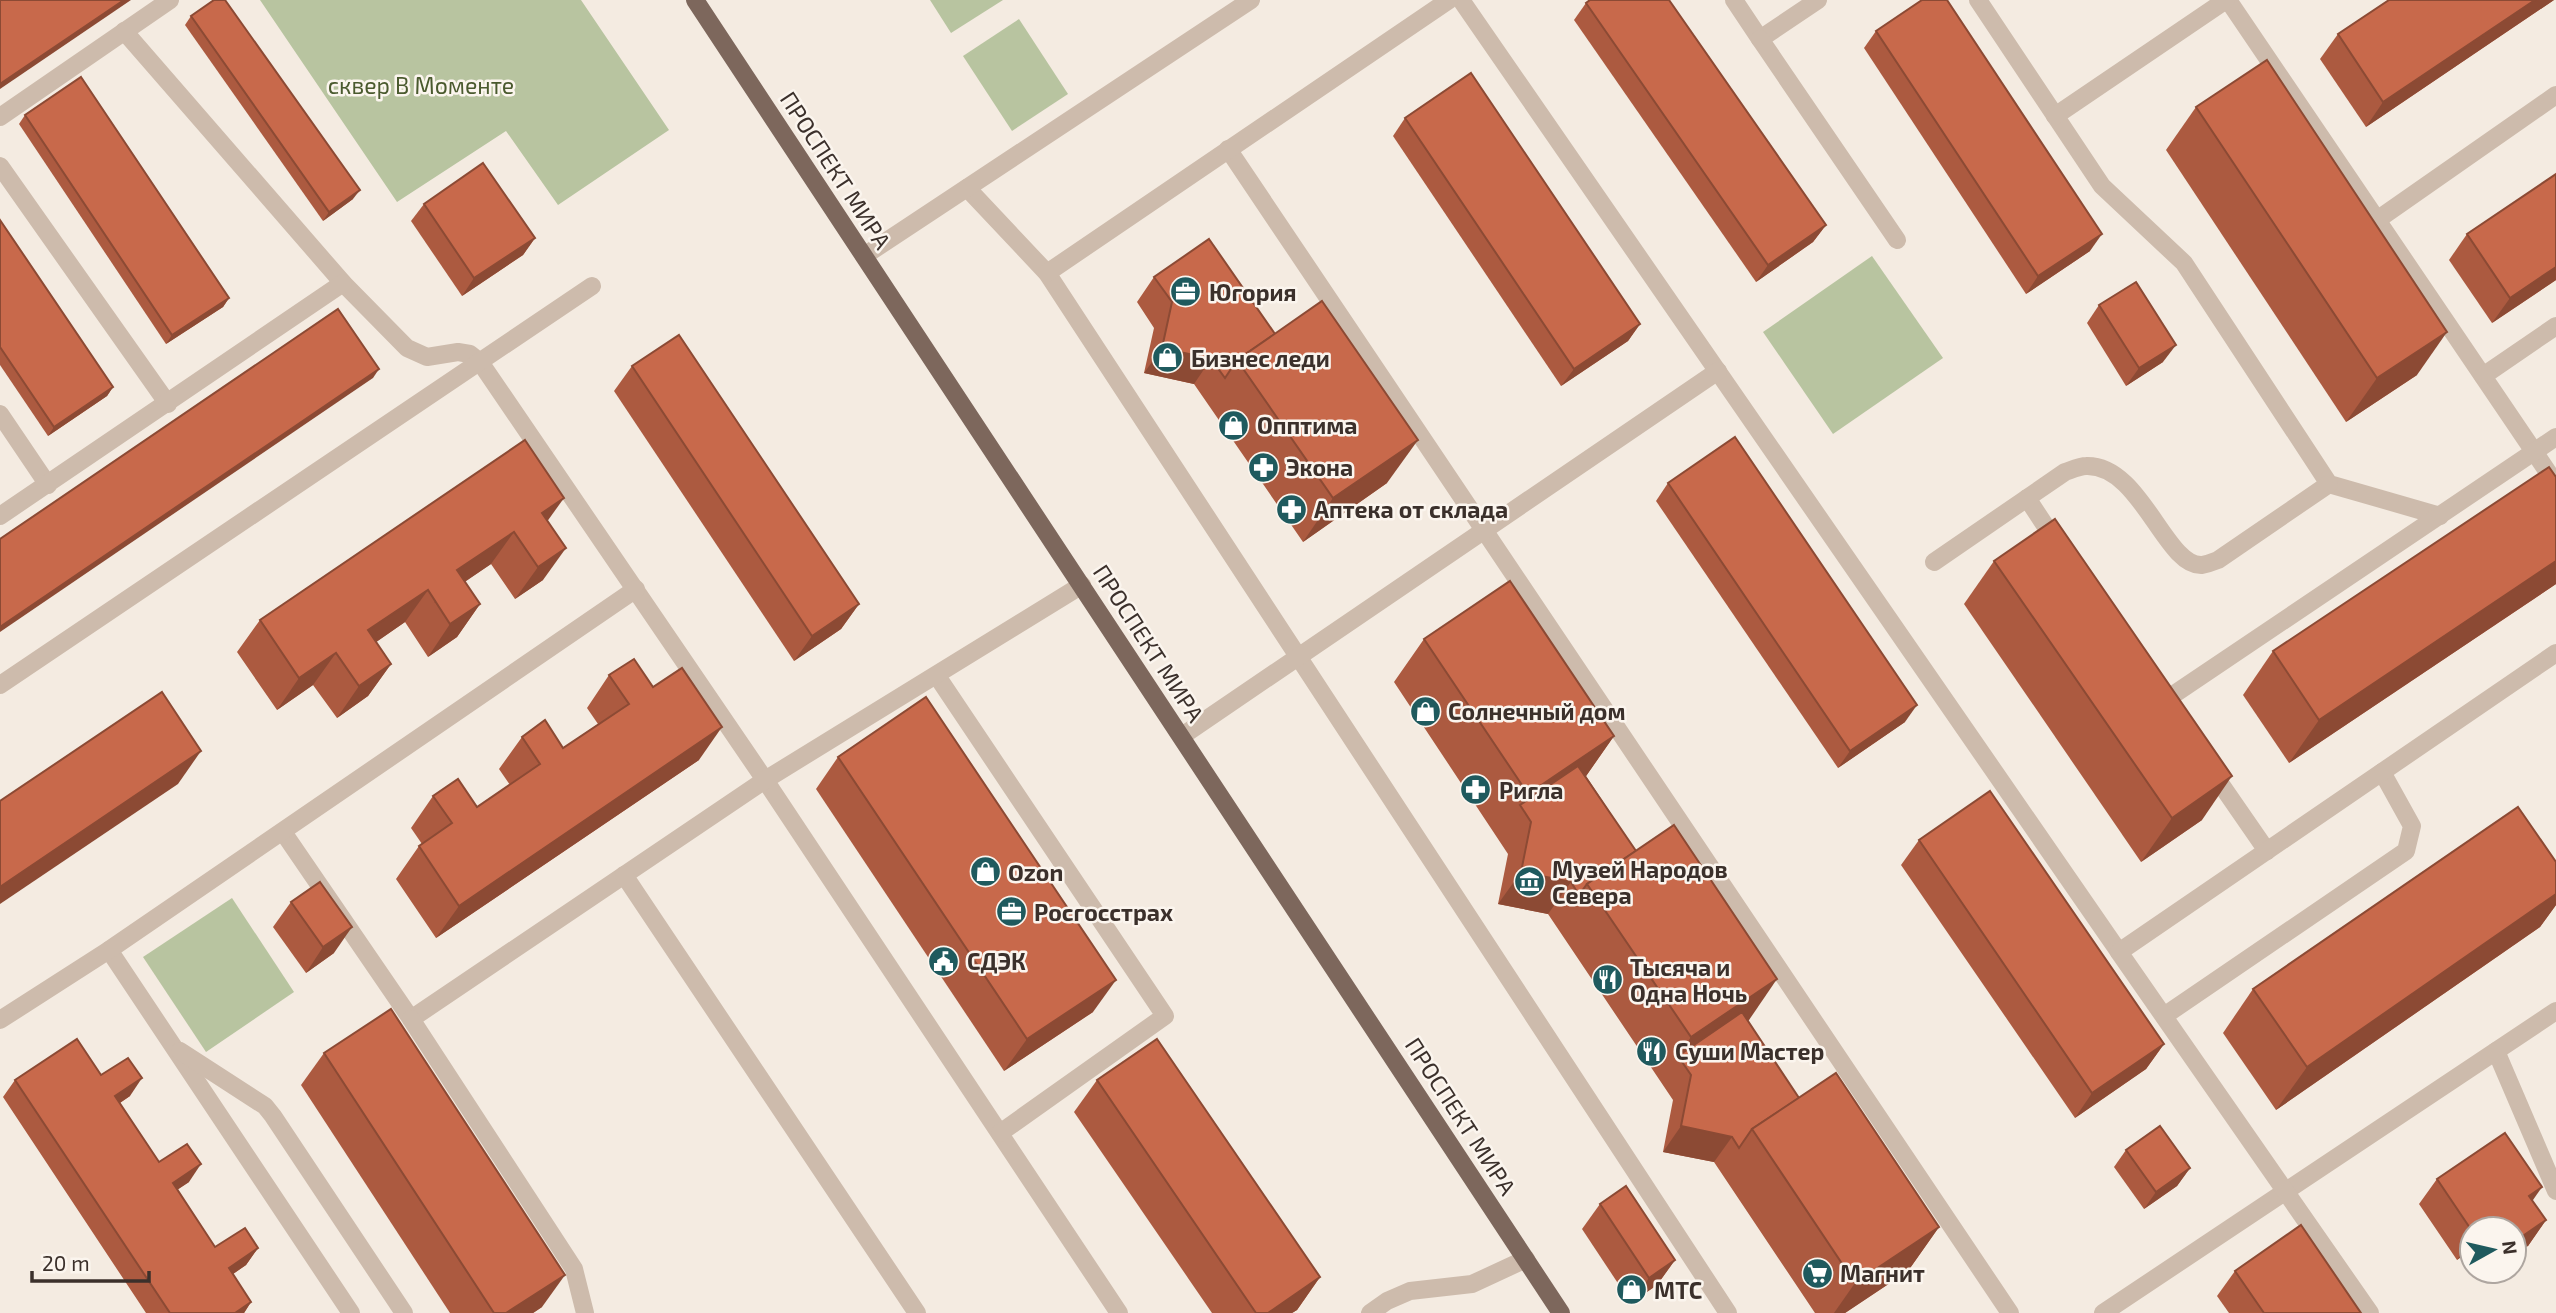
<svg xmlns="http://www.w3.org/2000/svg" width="2556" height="1313" viewBox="0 0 2556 1313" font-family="'Exo 2',sans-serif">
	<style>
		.green { fill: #b8c4a0 }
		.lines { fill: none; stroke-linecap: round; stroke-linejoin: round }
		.minor { stroke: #cdbbac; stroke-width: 18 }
		.major { stroke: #7d675c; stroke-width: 18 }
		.wall { fill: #ac5a40 }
		.shaded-wall { fill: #8c4a34 }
		.building { fill: #c8694b; stroke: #8c4a34; stroke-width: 2 }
		.labels { text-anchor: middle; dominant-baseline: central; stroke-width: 5; stroke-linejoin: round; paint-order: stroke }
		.park-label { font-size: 23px; fill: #4a5a2e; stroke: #fbf5ee }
		.street-label { font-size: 23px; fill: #3b302b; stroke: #fbf5ee }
		.poi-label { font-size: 23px; font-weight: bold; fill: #3b302b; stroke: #fbf5ee; text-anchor: start }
	</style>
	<rect width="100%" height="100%" fill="#f4ebe1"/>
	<g class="green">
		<polygon points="260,0 581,0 669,130 558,205 506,131 397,202"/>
		<polygon points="930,0 1003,0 951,33"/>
		<polygon points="1019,19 1068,94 1012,131 963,56"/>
		<polygon points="1872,256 1943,358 1833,434 1763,332"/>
		<polygon points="232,898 294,992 206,1052 143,957"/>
	</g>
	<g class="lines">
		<g class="minor">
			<polyline points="1461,0 2119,952"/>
			<polyline points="1734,0 1760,39 1818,0"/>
			<polyline points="1978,0 2102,186 2184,263 2329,484 2440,516"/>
			<polyline points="2228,0 2556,484"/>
			<polyline points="124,31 343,283 407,348 427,357 458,352 470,354 480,362 765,780 1119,1313"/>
			<polyline points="1760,39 1897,240"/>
			<polyline points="2055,116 2226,0"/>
			<polyline points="0,117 170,0"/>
			<polyline points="1228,149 2010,1313"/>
			<polyline points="0,166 168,404"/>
			<polyline points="967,188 1047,273 1728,1313"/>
			<polyline points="2377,220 2556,95"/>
			<polyline points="864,256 1251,0"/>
			<polyline points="1047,273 1449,0"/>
			<polyline points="2483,376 2556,326"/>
			<polyline points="0,414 48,485"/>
			<polyline points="2027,498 2058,545"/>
			<polyline points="0,516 343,283"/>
			<path d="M1934,562L2065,472C2071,470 2080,466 2086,466C2141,464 2165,567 2202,565C2207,564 2213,562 2218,560L2329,484"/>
			<polyline points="937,676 1165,1016 1000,1133"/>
			<polyline points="0,685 592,286"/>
			<polyline points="2164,701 2556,437"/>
			<polyline points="1182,736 1718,371"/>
			<polyline points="2211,770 2267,851"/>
			<polyline points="283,832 411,1019 765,780 1082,585"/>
			<polyline points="624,875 917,1313"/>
			<polyline points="109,950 351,1313"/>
			<polyline points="2164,1016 2406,851 2412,826 2382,772"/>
			<polyline points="411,1019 574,1269 585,1313"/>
			<polyline points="0,1020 109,950 636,589"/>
			<polyline points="180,1051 265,1106 273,1116 404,1313"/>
			<polyline points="2496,1051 2556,1191"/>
			<polyline points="1370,1313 1387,1301 1410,1291 1472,1284 1526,1259"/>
			<polyline points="2103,1313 2556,1011"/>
			<polyline points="2370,1313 2119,952 2556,653"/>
		</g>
		<polyline class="major" points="695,0 1561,1313"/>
	</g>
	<g class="wall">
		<polygon points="2554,0 2366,127 2320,59 2338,34"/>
		<polygon points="1586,3 1826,225 1813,242 1756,282 1574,20"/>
		<polygon points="191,16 353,199 323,221 185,25"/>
		<polygon points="1876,31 2090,251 2026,294 1864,48"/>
		<polygon points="2196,107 2417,375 2346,422 2166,150"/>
		<polygon points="25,115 229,298 223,307 166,344 19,124"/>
		<polygon points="1405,118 1640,324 1628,341 1561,386 1393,136"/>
		<polygon points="424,204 535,238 523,255 462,296 411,221"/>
		<polygon points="0,220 113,387 107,396 48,436 0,365"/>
		<polygon points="2467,234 2556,280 2492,323 2449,260"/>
		<polygon points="1154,277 1275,334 1387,483 1303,542 1194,384 1144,373 1154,328 1137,302"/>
		<polygon points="2099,305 2163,362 2126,386 2087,323"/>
		<polygon points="632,366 859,604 841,629 794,661 614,391"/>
		<polygon points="525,440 547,521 543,580 515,599 491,564 464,582 480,604 457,637 428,657 405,622 376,642 391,664 368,696 337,718 313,685 277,710 237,652 260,620"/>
		<polygon points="2556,477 2556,584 2289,763 2243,695 2273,651"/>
		<polygon points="1668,483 1905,722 1838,768 1656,501"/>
		<polygon points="1994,561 2202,820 2141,862 1964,604"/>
		<polygon points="1424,639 1614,736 1586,776 1799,1098 1939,1227 1908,1271 1845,1313 1815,1313 1714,1162 1663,1152 1673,1100 1548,914 1498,904 1508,854 1394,682"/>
		<polygon points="609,675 699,760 436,938 396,879 419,846 422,844 411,828 433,796 477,807 510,785 499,769 522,737 563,748 598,724 587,708"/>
		<polygon points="838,757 1093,1012 1004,1071 816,789"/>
		<polygon points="1919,840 2164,1044 2146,1069 2075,1118 1901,865"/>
		<polygon points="2556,862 2556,905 2540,927 2276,1110 2223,1033 2253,989"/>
		<polygon points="291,902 334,953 306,973 273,927"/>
		<polygon points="324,1053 542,1307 533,1313 450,1313 301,1085"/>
		<polygon points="101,1075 130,1096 120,1103 159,1162 189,1182 177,1190 215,1247 258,1248 246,1265 233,1274 251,1302 244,1313 146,1313 3,1097 15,1080"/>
		<polygon points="1097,1080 1320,1277 1297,1310 1292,1313 1212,1313 1074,1112"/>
		<polygon points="2126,1150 2190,1168 2177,1186 2144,1209 2114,1167"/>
		<polygon points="2437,1179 2532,1201 2546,1220 2528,1246 2514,1229 2472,1229 2472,1256 2469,1251 2457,1260 2419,1204"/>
		<polygon points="1600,1204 1675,1260 1657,1285 1631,1303 1582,1229"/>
		<polygon points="2235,1271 2361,1313 2229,1313 2217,1296"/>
	</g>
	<g class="shaded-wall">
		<polygon points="124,0 131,0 0,89 0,84"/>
		<polygon points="2535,0 2554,0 2366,127 2383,102"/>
		<polygon points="360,190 353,199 323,221 329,212"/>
		<polygon points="1826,225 1813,242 1756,282 1768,265"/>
		<polygon points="2102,234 2090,251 2026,294 2038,276"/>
		<polygon points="535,238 523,255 462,296 474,278"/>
		<polygon points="2556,267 2556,280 2492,323 2510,298"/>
		<polygon points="229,298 223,307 166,344 172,335"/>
		<polygon points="1640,324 1628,341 1561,386 1574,369"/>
		<polygon points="2447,332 2417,375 2346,422 2377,378"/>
		<polygon points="2176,345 2163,362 2126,386 2139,368"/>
		<polygon points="1162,348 1211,359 1194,384 1144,373"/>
		<polygon points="379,369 373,378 0,632 0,627"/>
		<polygon points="113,387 107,396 48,436 54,427"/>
		<polygon points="1418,440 1387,483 1303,542 1333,498"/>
		<polygon points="564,498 541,530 542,513"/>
		<polygon points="514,532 491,564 434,603 457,570"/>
		<polygon points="566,548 543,580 515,599 538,567"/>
		<polygon points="2556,561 2556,584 2289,763 2319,720"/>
		<polygon points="428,590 405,622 346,663 368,630"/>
		<polygon points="480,604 457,637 428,657 450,624"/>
		<polygon points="859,604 841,629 794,661 812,636"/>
		<polygon points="336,653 313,685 277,710 299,678"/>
		<polygon points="391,664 368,696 337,718 359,686"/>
		<polygon points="1917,705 1905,722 1838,768 1850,751"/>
		<polygon points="722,727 699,760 436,938 459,906"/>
		<polygon points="1614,736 1584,779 1520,805 1528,794"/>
		<polygon points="201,751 178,784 0,904 0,887"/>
		<polygon points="2232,776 2202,820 2141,862 2172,818"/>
		<polygon points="1521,872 1571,882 1548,914 1498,904"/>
		<polygon points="2556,894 2556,905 2540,927 2276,1110 2307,1067"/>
		<polygon points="352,927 334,953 306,973 323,947"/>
		<polygon points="1777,979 1747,1023 1678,1056 1691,1037"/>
		<polygon points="1116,980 1093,1012 1004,1071 1027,1039"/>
		<polygon points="2164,1044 2146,1069 2075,1118 2092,1093"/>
		<polygon points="142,1078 130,1096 103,1114 115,1096"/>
		<polygon points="1681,1126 1732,1137 1714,1162 1663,1152"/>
		<polygon points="201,1164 189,1182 160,1201 173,1183"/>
		<polygon points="2190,1168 2177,1186 2144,1209 2156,1192"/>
		<polygon points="2542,1187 2524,1213 2529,1196"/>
		<polygon points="2546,1220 2528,1246 2514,1255 2514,1242"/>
		<polygon points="1939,1227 1908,1271 1845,1313 1834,1313 1855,1283"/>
		<polygon points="2472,1238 2472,1247 2469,1251 2457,1260"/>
		<polygon points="258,1248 246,1265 217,1285 229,1268"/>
		<polygon points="1675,1260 1657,1285 1631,1303 1649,1278"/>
		<polygon points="565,1275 542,1307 533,1313 506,1313"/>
		<polygon points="1320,1277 1297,1310 1292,1313 1268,1313"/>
		<polygon points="251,1302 244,1313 235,1313"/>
	</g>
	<g class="building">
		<polygon points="0,0 124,0 0,84"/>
		<polygon points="214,0 225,0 360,190 329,212 191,16"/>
		<polygon points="1590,0 1669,0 1826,225 1768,265 1586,3"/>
		<polygon points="1922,0 1947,0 2102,234 2038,276 1876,31"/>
		<polygon points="2389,0 2535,0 2383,102 2338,34"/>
		<polygon points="2267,60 2447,332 2377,378 2196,107"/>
		<polygon points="1471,73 1640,324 1574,369 1405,118"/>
		<polygon points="81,77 229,298 172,335 25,115"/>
		<polygon points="483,163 535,238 474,278 424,204"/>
		<polygon points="2556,174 2556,267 2510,298 2467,234"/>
		<polygon points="0,220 113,387 54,427 0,347"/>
		<polygon points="1209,239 1275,334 1237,360 1225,378 1211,359 1162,348 1172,302 1154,277"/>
		<polygon points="2136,282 2176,345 2139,368 2099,305"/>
		<polygon points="1322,301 1418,440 1333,498 1237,360"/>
		<polygon points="338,309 379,369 0,627 0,539"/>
		<polygon points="679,335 859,604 812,636 632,366"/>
		<polygon points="1735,437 1917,705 1850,751 1668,483"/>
		<polygon points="525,440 564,498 542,513 566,548 538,567 514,532 457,570 480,604 450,624 428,590 368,630 391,664 359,686 336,653 299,678 260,620"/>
		<polygon points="2549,467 2556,477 2556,561 2319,720 2273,651"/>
		<polygon points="2055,519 2232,776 2172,818 1994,561"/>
		<polygon points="1510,581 1614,736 1528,794 1424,639"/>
		<polygon points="634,659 653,687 682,668 722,727 459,906 419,846 452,823 433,796 458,779 477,807 540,764 522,737 545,720 563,748 629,704 609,675"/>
		<polygon points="162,692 201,751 0,887 0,801"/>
		<polygon points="926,697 1116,980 1027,1039 838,757"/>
		<polygon points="1578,766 1636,851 1587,884 1579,895 1571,882 1521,872 1531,822 1520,805"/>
		<polygon points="1990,791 2164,1044 2092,1093 1919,840"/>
		<polygon points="2518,807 2556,862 2556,894 2307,1067 2253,989"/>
		<polygon points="1674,825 1777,979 1691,1037 1587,884"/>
		<polygon points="320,882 352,927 323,947 291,902"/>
		<polygon points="391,1009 565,1275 506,1313 494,1313 324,1053"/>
		<polygon points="1742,1012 1799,1098 1752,1129 1739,1148 1732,1137 1681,1126 1691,1075 1678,1056"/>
		<polygon points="77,1039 101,1075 128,1058 142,1078 115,1096 159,1162 187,1144 201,1164 173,1183 215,1247 245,1228 258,1248 229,1268 251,1302 235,1313 170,1313 15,1080"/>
		<polygon points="1157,1039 1320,1277 1268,1313 1256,1313 1097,1080"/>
		<polygon points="1836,1073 1939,1227 1855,1283 1752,1129"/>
		<polygon points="2160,1126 2190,1168 2156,1192 2126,1150"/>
		<polygon points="2505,1133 2542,1187 2529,1196 2546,1220 2514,1242 2514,1229 2488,1229 2487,1226 2482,1229 2472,1229 2472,1231 2437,1179"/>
		<polygon points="1626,1186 1675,1260 1649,1278 1600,1204"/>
		<polygon points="2301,1225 2361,1313 2264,1313 2235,1271"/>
	</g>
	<defs>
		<symbol id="office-disc" viewBox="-11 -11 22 22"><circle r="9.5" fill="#1f5a5e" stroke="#fbf5ee"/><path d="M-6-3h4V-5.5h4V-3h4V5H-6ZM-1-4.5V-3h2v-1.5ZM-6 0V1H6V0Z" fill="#fff"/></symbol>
		<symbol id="shop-disc" viewBox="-11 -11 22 22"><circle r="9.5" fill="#1f5a5e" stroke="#fbf5ee"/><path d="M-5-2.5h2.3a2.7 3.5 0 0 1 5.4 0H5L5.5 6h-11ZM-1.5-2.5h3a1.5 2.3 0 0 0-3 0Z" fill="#fff"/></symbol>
		<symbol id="pharmacy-disc" viewBox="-11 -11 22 22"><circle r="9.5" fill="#1f5a5e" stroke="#fbf5ee"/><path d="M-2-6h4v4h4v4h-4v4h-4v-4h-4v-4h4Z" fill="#fff"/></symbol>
		<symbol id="museum-disc" viewBox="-11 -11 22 22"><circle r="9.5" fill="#1f5a5e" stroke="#fbf5ee"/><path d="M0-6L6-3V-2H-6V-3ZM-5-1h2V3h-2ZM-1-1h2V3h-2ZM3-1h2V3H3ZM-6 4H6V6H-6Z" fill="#fff"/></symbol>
		<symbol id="civic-disc" viewBox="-11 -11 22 22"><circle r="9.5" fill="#1f5a5e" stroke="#fbf5ee"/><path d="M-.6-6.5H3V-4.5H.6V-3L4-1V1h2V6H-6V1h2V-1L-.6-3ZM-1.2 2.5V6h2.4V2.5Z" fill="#fff"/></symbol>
		<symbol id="restaurant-disc" viewBox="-11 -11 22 22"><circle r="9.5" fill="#1f5a5e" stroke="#fbf5ee"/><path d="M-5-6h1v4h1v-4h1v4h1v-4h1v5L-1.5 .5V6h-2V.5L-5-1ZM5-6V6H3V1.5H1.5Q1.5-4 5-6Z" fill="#fff"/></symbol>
		<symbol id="supermarket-disc" viewBox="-11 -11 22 22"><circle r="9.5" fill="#1f5a5e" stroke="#fbf5ee"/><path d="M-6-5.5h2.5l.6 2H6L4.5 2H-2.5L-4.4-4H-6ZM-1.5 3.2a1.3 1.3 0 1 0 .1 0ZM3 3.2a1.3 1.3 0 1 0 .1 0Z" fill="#fff"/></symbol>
	</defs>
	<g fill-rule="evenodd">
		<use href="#office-disc" x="1168" y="274" width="35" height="35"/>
		<use href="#shop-disc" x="1150" y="340" width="35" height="35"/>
		<use href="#shop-disc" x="1216" y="408" width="35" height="35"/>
		<use href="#pharmacy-disc" x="1246" y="450" width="35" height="35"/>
		<use href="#pharmacy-disc" x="1274" y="492" width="35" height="35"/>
		<use href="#shop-disc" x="1408" y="694" width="35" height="35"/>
		<use href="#pharmacy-disc" x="1458" y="772" width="35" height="35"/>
		<use href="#shop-disc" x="968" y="854" width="35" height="35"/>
		<use href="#museum-disc" x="1512" y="864" width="35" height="35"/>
		<use href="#office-disc" x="994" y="894" width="35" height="35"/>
		<use href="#civic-disc" x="926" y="944" width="35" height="35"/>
		<use href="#restaurant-disc" x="1590" y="962" width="35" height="35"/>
		<use href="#restaurant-disc" x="1634" y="1034" width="35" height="35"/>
		<use href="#supermarket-disc" x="1800" y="1256" width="35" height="35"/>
		<use href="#shop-disc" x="1614" y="1272" width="35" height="35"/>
	</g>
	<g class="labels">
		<g class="park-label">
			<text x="421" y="85">сквер В Моменте</text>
		</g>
		<g class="street-label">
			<text transform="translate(836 170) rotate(57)">ПРОСПЕКТ МИРА</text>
			<text transform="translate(1149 643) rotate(57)">ПРОСПЕКТ МИРА</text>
			<text transform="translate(1461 1116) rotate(57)">ПРОСПЕКТ МИРА</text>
		</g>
		<g class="poi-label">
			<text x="1209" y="292">Югория</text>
			<text x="1191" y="358">Бизнес леди</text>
			<text x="1257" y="425">Опптима</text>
			<text x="1286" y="467">Экона</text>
			<text x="1314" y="509">Аптека от склада</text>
			<text x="1448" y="711">Солнечный дом</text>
			<text x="1499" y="790">Ригла</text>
			<text x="1552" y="869">Музей Народов<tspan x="1552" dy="26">Севера</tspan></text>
			<text x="1008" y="872">Ozon</text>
			<text x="1034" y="912">Росгосстрах</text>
			<text x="967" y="961">СДЭК</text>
			<text x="1630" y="967">Тысяча и<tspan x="1630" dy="26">Одна Ночь</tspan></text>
			<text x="1675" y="1051">Суши Мастер</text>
			<text x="1840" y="1273">Магнит</text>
			<text x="1654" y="1290">МТС</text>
		</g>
	</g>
	<g transform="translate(2493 1250) rotate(82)"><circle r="33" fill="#fbf5ee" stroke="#aea6a0" stroke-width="2"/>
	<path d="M0-5L12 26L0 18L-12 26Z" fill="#1f5a5e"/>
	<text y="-10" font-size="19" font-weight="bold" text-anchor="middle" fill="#3b302b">N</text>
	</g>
	<path d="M32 1271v10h117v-10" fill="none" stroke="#3b302b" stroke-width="3.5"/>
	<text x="42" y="1271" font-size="21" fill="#3b302b" stroke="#fbf5ee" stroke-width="5" paint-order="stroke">20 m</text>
</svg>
